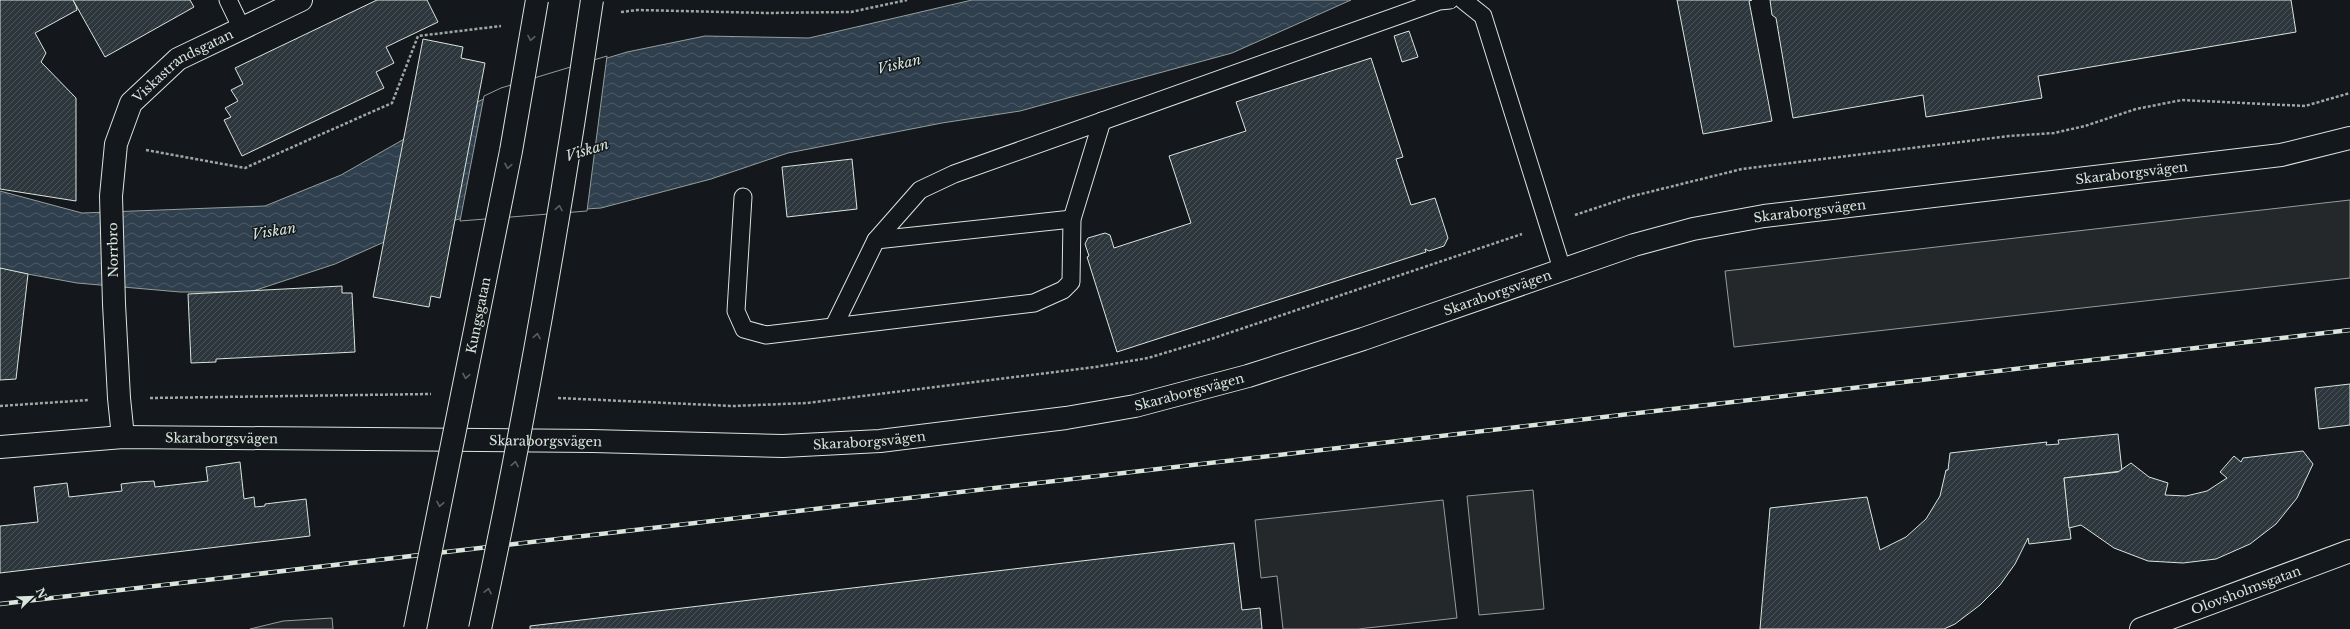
<svg xmlns="http://www.w3.org/2000/svg" width="2350" height="629" viewBox="0 0 2350 629" font-family="'Libre Baskerville',serif">
	<style>
		.parking { fill: #24282b; stroke: #939e99 }
		.water { fill: url(#water-waves); stroke: #939e99 }
		.pier { fill: #14181c; stroke: #939e99 }
		.building { fill: url(#building-hatch); stroke: #d8e6dc }
		.lines { fill: none; stroke-linecap: round; stroke-linejoin: round }
		.service-casing { stroke: #d8e6dc; stroke-width: 19 }
		.minor-casing { stroke: #d8e6dc; stroke-width: 24 }
		.tertiary-casing { stroke: #d8e6dc; stroke-width: 24 }
		.path { stroke: #9da8a2; stroke-width: 2.5; stroke-dasharray: 3 2; stroke-linecap: butt }
		.service { stroke: #14181c; stroke-width: 17 }
		.minor { stroke: #14181c; stroke-width: 22 }
		.tertiary { stroke: #14181c; stroke-width: 22 }
		.rail-casing { stroke: #d8e6dc; stroke-width: 4.5 }
		.rail { stroke: #14181c; stroke-width: 3; stroke-dasharray: 9; stroke-linecap: butt }
		.primary-bridge-casing { stroke: #d8e6dc; stroke-width: 24; stroke-linecap: butt }
		.primary-bridge { stroke: #14181c; stroke-width: 22 }
		.oneway { stroke: #59605f }
		.labels { text-anchor: middle; dominant-baseline: central; stroke-width: 3; stroke-linejoin: round; paint-order: stroke }
		.street-label { font-size: 13px; fill: #d8e6dc; stroke: #14181c }
		.water-label { font-size: 14px; font-style: italic; fill: #d8e6dc; stroke: #14181c }
	</style>
	<defs>
		<pattern id="water-waves" width="16" height="10" patternUnits="userSpaceOnUse"><rect width="16" height="10" fill="#2f3f4d"/><path d="M0 5q4-4 8 0t8 0" fill="none" stroke="#4c5b66"/></pattern>
		<pattern id="building-hatch" width="6" height="6" patternUnits="userSpaceOnUse"><rect width="6" height="6" fill="#2c363c"/><path d="M-1 1l2-2M0 6l6-6M5 7l2-2" fill="none" stroke="#4a5358"/></pattern>
	</defs>
	<rect width="100%" height="100%" fill="#14181c"/>
	<g class="parking">
		<polygon points="2350,200 2350,278 1734,347 1725,271"/>
		<polygon points="1533,490 1544,609 1479,615 1467,496"/>
		<polygon points="1443,500 1457,618 1358,629 1283,629 1277,576 1261,578 1255,520"/>
		<polygon points="332,618 333,629 250,629 283,621"/>
	</g>
	<polygon class="water" points="972,0 1351,0 1232,53 1020,111 942,123 788,153 711,179 601,208 467,217 402,234 335,264 250,292 180,292 77,283 0,269 0,191 82,213 265,206 341,175 420,130 502,90 627,52 705,36 809,38"/>
	<polygon class="pier" points="607,56 587,211 460,221 484,96 501,88"/>
	<g class="building">
		<polygon points="0,0 73,0 76,6 77,10 35,33 46,53 41,62 76,98 76,201 0,189"/>
		<polygon points="73,0 190,0 194,7 105,57"/>
		<polygon points="377,0 427,0 438,22 386,47 394,63 376,72 384,88 242,156 224,120 231,117 225,108 238,101 231,90 243,84 235,68"/>
		<polygon points="1677,0 1752,0 1749,1 1772,121 1703,134"/>
		<polygon points="1770,0 2291,0 2296,32 2038,76 2042,98 1926,117 1923,95 1793,118 1776,18 1772,15"/>
		<polygon points="1409,31 1418,57 1402,62 1394,36"/>
		<polygon points="423,39 463,47 461,58 485,63 440,298 431,296 429,307 373,297"/>
		<polygon points="1371,58 1403,157 1396,159 1411,205 1435,198 1448,238 1444,246 1429,251 1425,249 1426,252 1117,352 1087,257 1089,256 1085,244 1088,238 1105,233 1110,235 1114,248 1191,223 1169,156 1246,131 1236,102"/>
		<polygon points="852,159 857,209 787,217 782,167"/>
		<polygon points="0,268 28,274 16,379 0,380"/>
		<polygon points="342,286 342,293 352,293 355,352 216,359 216,362 191,363 188,294"/>
		<polygon points="2350,384 2350,425 2319,429 2315,388"/>
		<polygon points="2118,434 2122,471 2064,478 2071,539 2029,544 2028,538 2015,564 2000,585 1980,605 1955,624 1944,629 1760,629 1770,508 1867,497 1880,550 1906,537 1926,519 1940,496 1946,470 1948,470 1950,453 2047,442 2046,445 2059,444 2058,440"/>
		<polygon points="2303,451 2313,464 2297,498 2276,524 2250,544 2216,559 2183,563 2148,561 2114,548 2081,525 2069,528 2064,478 2118,472 2131,463 2149,477 2168,483 2165,495 2186,496 2207,491 2227,478 2220,472 2234,456 2241,462 2243,458"/>
		<polygon points="240,462 244,499 254,497 255,507 265,506 265,504 306,499 310,536 0,573 0,526 38,522 34,487 67,483 69,497 122,491 121,484 138,482 154,481 155,487 208,481 206,467"/>
		<polygon points="1234,543 1242,610 1260,608 1262,629 530,629 530,626"/>
	</g>
	<g class="lines">
		<defs>
			<g id="service">
				<polyline points="228,0 241,27"/>
				<polyline points="1463,0 1483,16 1562,269"/>
				<polyline points="743,197 736,311 744,329 766,335 1034,303 1063,290 1071,282 1072,219 1102,121"/>
				<polyline points="876,240 1072,219"/>
				<polyline points="834,326 876,240 920,190 954,174 1439,1 1450,0"/>
			</g>
			<g id="minor">
				<path id="s1" d="M123,437L119,398L114,304L111,196L116,144L131,103L178,59L301,0"/>
				<path id="s2" d="M2141,629L2350,551"/>
			</g>
			<g id="tertiary">
				<path id="s3" d="M0,447L123,437L592,441L783,446L880,441L1066,418L1135,406L1248,376L1363,339L1634,245L1693,229L1764,216L2281,155L2350,138"/>
			</g>
		</defs>
		<use href="#service" class="service-casing"/>
		<use href="#minor" class="minor-casing"/>
		<use href="#tertiary" class="tertiary-casing"/>
		<g class="path">
			<polyline points="621,12 638,10 767,13 851,12 907,0"/>
			<polyline points="146,150 245,168 392,103 418,36 501,26"/>
			<polyline points="1575,215 1629,197 1742,169 2009,136 2054,133 2085,126 2136,109 2182,100 2305,106 2350,93"/>
			<polyline points="150,398 431,394"/>
			<polyline points="558,398 733,406 807,403 1095,367 1148,358 1211,339 1522,234"/>
			<polyline points="0,406 89,400"/>
		</g>
		<use href="#service" class="service"/>
		<use href="#minor" class="minor"/>
		<use href="#tertiary" class="tertiary"/>
		<defs>
			<polyline id="rail" points="0,604 2350,330"/>
		</defs>
		<use href="#rail" class="rail-casing"/>
		<use href="#rail" class="rail"/>
		<defs>
			<g id="primary-bridge">
				<path id="s4" d="M415,629L511,151L537,0"/>
				<path d="M480,629C525,421 561,211 592,0"/>
			</g>
		</defs>
		<use href="#primary-bridge" class="primary-bridge-casing"/>
		<use href="#primary-bridge" class="primary-bridge"/>
	</g>
	<defs><path id="oneway-chevron" d="M-2-3.5L2.5 0L-2 3.5" fill="none" stroke-width="1.6" stroke-linecap="round" stroke-linejoin="round"/></defs>
	<g class="oneway">
		<use href="#oneway-chevron" transform="translate(531 38) rotate(100)"/>
		<use href="#oneway-chevron" transform="translate(508 166) rotate(101)"/>
		<use href="#oneway-chevron" transform="translate(559 208) rotate(-80)"/>
		<use href="#oneway-chevron" transform="translate(537 336) rotate(-80)"/>
		<use href="#oneway-chevron" transform="translate(466 376) rotate(101)"/>
		<use href="#oneway-chevron" transform="translate(515 464) rotate(-80)"/>
		<use href="#oneway-chevron" transform="translate(440 504) rotate(101)"/>
		<use href="#oneway-chevron" transform="translate(488 591) rotate(-78)"/>
	</g>
	<g class="labels">
		<g class="street-label">
			<text stroke="none"><textPath href="#s1" startOffset="402">Viskastrandsgatan</textPath></text>
			<text stroke="none"><textPath href="#s3" startOffset="2166">Skaraborgsvägen</textPath></text>
			<text stroke="none"><textPath href="#s3" startOffset="1842">Skaraborgsvägen</textPath></text>
			<text transform="translate(113 250) rotate(-91)">Norrbro</text>
			<text stroke="none"><textPath href="#s3" startOffset="1518">Skaraborgsvägen</textPath></text>
			<text stroke="none"><textPath href="#s4" startOffset="320">Kungsgatan</textPath></text>
			<text stroke="none"><textPath href="#s3" startOffset="1194">Skaraborgsvägen</textPath></text>
			<text stroke="none"><textPath href="#s3" startOffset="222">Skaraborgsvägen</textPath></text>
			<text stroke="none"><textPath href="#s3" startOffset="870">Skaraborgsvägen</textPath></text>
			<text stroke="none"><textPath href="#s3" startOffset="546">Skaraborgsvägen</textPath></text>
			<text stroke="none"><textPath href="#s2" startOffset="112">Olovsholmsgatan</textPath></text>
		</g>
		<g class="water-label">
			<text transform="translate(899 64) rotate(-13)">Viskan</text>
			<text transform="translate(587 150) rotate(-17)">Viskan</text>
			<text transform="translate(274 231) rotate(-9)">Viskan</text>
		</g>
	</g>
	<g transform="translate(32 597) rotate(67)" stroke="#14181c" stroke-width="3" paint-order="stroke">
	<path d="M0-3L7 15L0 10L-7 15Z" fill="#d8e6dc"/>
	<text y="-6" font-size="11" font-weight="bold" text-anchor="middle" fill="#d8e6dc">N</text>
	</g>
</svg>
